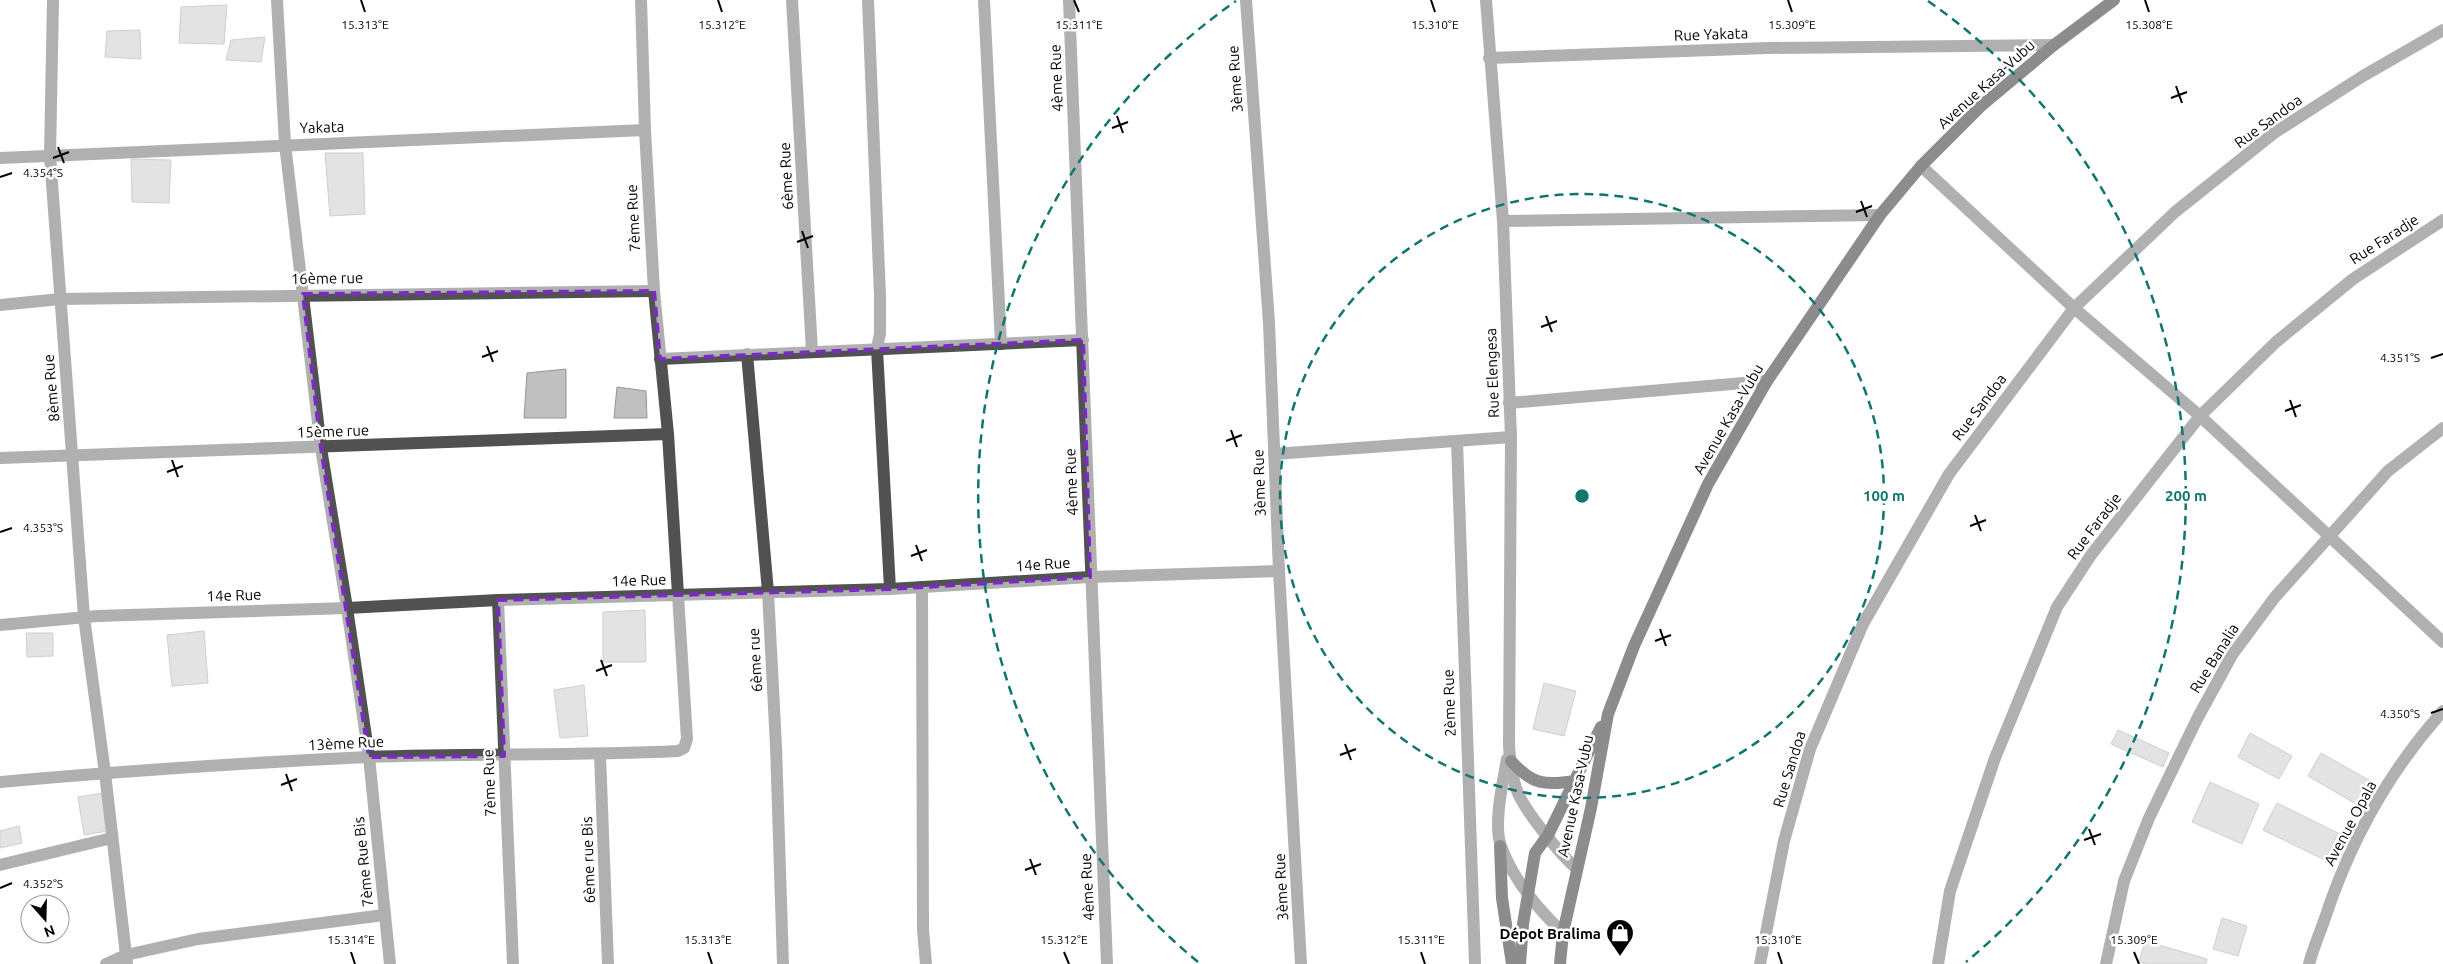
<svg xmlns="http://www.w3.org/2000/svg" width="2443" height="964" viewBox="0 0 2443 964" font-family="Ubuntu,sans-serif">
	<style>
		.building { fill: #c0c0c0; stroke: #959595 }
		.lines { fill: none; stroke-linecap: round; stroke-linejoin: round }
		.minor { stroke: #515151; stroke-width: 12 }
		.major { stroke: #000; stroke-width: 12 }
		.marked { fill: none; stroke: #7b2cbf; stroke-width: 4; stroke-dasharray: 10 6; stroke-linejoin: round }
		.ticks { fill: none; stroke: #000; stroke-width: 2 }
		.ring { fill: none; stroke: #0f766e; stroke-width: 2.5; stroke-dasharray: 9 6 }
		.labels { text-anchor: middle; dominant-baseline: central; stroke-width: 5; stroke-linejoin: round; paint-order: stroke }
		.street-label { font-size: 15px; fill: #000; stroke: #fff }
		.poi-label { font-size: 15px; font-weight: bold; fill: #000; stroke: #fff; text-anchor: end }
		.ticks-label { font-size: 12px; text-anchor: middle; fill: #000; stroke: #fff; stroke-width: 5; stroke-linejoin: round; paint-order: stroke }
		.centre { fill: #0f766e; stroke: #fff; stroke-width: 2.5 }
		.ring-label { font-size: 15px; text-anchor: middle; font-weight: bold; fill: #0f766e; stroke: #fff; stroke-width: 5; stroke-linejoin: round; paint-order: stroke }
	</style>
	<rect width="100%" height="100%" fill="#fff"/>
	<g class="building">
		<polygon points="227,5 224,44 179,43 181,7"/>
		<polygon points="140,30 141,59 105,57 107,31"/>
		<polygon points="265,37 261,62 226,60 231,40"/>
		<polygon points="325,153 363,153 365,214 330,216"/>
		<polygon points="131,159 171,160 169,203 132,202"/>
		<polygon points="566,369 566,418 524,418 527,373"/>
		<polygon points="617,387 646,391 647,418 614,418"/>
		<polygon points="645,610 646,662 603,662 603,612"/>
		<polygon points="204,631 208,683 172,686 167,635"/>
		<polygon points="26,633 53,633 53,656 27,657"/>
		<polygon points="1544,683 1576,691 1564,736 1533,729"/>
		<polygon points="584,685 588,736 560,738 554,690"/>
		<polygon points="2118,730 2169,753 2163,767 2111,744"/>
		<polygon points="2250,733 2292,756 2279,779 2238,757"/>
		<polygon points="2321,753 2374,783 2361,807 2308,776"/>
		<polygon points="2210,782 2259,804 2242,844 2192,822"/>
		<polygon points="103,793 108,831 84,835 78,797"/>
		<polygon points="2277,803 2338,833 2325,860 2263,830"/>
		<polygon points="19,826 22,843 0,848 0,831"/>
		<polygon points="2222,918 2247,926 2238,956 2213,949"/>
		<polygon points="2145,941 2207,959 2206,964 2147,964 2139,962"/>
	</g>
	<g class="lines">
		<g class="minor">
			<polyline points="53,0 50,156 84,617 105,773 127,964"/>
			<polyline points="277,0 285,144 321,448 347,608 369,757 390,964"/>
			<polyline points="792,0 812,351"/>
			<polyline points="868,0 880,296 880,333 877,349 890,589"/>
			<polyline points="984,0 1001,344"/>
			<path d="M1069,0C1082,321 1093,643 1107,964"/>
			<polyline points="1246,0 1269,323 1279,571 1301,964"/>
			<path d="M1486,0L1503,221L1511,437L1509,746C1510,760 1512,775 1516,788C1522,808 1560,854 1576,868"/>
			<polyline points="1489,58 1768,48 2054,45"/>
			<polyline points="0,158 645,130"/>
			<polyline points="1921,166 2074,308 2200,416 2443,642"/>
			<polyline points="1503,221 1880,215"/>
			<polyline points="0,305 60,299 654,291"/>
			<polyline points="747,354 768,592 776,746 783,964"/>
			<polyline points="660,359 1083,340"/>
			<polyline points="1509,403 1767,381"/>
			<polyline points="1457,441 1475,964"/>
			<polyline points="1274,454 1511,437"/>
			<polyline points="0,458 668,434"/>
			<polyline points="922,587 923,930 926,964"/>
			<polyline points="498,600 513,964"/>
			<polyline points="0,625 97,616 347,608 498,600 890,589 1090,577 1279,571"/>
			<polyline points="600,755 608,964"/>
			<path d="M1507,759C1503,781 1493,825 1501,846C1513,880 1538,909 1563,933"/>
			<path d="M0,782C122,771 244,763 367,757C470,753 574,756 678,751L684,748L687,739L668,434L654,291L645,130L641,0"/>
			<polyline points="0,865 112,838"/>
			<polyline points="106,964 126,955 198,939 384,915"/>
			<polyline points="1760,964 1784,841 1810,749 1863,624 1949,474 2074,308 2175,212 2274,133 2363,76 2443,30"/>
			<polyline points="1938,964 1950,891 1995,758 2057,607 2091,555 2200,416 2276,342 2353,279 2443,220"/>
			<polyline points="2106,964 2124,881 2149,818 2197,719 2232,655 2275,597 2388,471 2443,428"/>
			<path d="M2309,964C2313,949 2319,935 2324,921C2349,844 2389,771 2443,711"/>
		</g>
		<g class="major">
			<path d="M1511,761C1532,784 1544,786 1574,781"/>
			<polyline points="1500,846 1502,898 1512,964"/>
			<polyline points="1520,964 1523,924 1535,853 1548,835 1601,727"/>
			<polyline points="1560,964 1563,933 1591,808 1608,714 1634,646 1708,484 1767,381 1880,215 1921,166 1981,106 2054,45 2114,0"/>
		</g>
	</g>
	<path d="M0 0H2443V964H0ZM654,291L660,359L1083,340L1090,577L890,589L498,600L504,756L369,757L321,448L303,294Z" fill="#fff" fill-opacity=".55" fill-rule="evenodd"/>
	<path class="marked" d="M654,291L660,359L1083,340L1090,577L890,589L498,600L504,756L369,757L321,448L303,294Z"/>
	<path class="ticks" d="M361,0L365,12M718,0L722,12M1074,0L1079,12M1431,0L1435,12M1788,0L1792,12M2145,0L2149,12M2176,86L2182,103M2171,98L2187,92M1117,116L1123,133M1112,128L1128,122M58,147L64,163M53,158L69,152M0,177L12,173M1861,201L1867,217M1856,212L1872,206M802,231L808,248M797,242L813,236M1546,316L1552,332M1541,327L1557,321M487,346L493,362M482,357L498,351M2431,358L2443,354M2290,400L2296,417M2285,411L2301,405M1231,430L1237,447M1226,441L1242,435M172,460L178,477M167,472L183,466M1975,515L1981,531M1970,526L1986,520M0,532L12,528M916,545L922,561M911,556L927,550M1660,629L1666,646M1655,641L1671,635M601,660L607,676M596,671L612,665M2431,713L2443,709M1345,744L1351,760M1340,755L1356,749M286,774L292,791M281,785L297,779M2089,829L2095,845M2084,840L2101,834M1030,859L1036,875M1025,870L1041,864M0,888L12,883M351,952L355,964M708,952L712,964M1064,952L1069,964M1421,952L1425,964M1778,952L1782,964M2134,952L2139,964"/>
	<g class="ring">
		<circle cx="1582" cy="496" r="302"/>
		<path d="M1198 962A604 604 0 0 1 1236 1M1928 1A604 604 0 0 1 1966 962"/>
	</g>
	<defs>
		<symbol id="shop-pin" viewBox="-11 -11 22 30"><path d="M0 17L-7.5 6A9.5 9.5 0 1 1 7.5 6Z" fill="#000" stroke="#fff"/><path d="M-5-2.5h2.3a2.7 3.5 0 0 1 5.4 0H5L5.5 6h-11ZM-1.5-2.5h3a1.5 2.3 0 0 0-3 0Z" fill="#fff"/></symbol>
	</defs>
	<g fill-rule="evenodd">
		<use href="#shop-pin" x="1604" y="917" width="32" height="43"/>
	</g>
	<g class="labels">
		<g class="street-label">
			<text transform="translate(1711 34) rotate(-2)">Rue Yakata</text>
			<text transform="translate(1056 78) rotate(-92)">4ème Rue</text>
			<text transform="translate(1235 79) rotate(-94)">3ème Rue</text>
			<text transform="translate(1986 84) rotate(-42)">Avenue Kasa-Vubu</text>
			<text transform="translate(2268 121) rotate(-36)">Rue Sandoa</text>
			<text transform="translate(322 127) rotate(-2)">Yakata</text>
			<text transform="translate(786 176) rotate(-93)">6ème Rue</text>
			<text transform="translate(633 218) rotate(-93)">7ème Rue</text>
			<text transform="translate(2384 239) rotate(-33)">Rue Faradje</text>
			<text transform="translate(327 278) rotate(-1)">16ème rue</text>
			<text transform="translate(1492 373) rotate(-92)">Rue Elengesa</text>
			<text transform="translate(51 388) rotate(-95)">8ème Rue</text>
			<text transform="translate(1979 407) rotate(-53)">Rue Sandoa</text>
			<text transform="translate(1728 419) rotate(-60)">Avenue Kasa-Vubu</text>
			<text transform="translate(333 431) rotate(-2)">15ème rue</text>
			<text transform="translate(1071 482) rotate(-92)">4ème Rue</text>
			<text transform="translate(1259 483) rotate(-92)">3ème Rue</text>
			<text transform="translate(2094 526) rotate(-53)">Rue Faradje</text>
			<text transform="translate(1043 564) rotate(-4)">14e Rue</text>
			<text transform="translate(639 580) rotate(-2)">14e Rue</text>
			<text transform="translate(234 595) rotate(-2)">14e Rue</text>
			<text transform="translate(2214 658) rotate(-58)">Rue Banalia</text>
			<text transform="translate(755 660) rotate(-93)">6ème rue</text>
			<text transform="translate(1449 703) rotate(-92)">2ème Rue</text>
			<text transform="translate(346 743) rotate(-3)">13ème Rue</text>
			<text transform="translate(1789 769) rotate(-73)">Rue Sandoa</text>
			<text transform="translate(489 783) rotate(-92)">7ème Rue</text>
			<text transform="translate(1575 796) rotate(-78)">Avenue Kasa-Vubu</text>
			<text transform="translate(2350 823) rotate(-62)">Avenue Opala</text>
			<text transform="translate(588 860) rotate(-92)">6ème rue Bis</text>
			<text transform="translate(363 862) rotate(-96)">7ème Rue Bis</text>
			<text transform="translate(1087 887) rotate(-93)">4ème Rue</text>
			<text transform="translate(1281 887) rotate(-93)">3ème Rue</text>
		</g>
		<g class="poi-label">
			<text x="1601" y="933">Dépot Bralima</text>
		</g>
	</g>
	<g class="ticks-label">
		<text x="365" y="29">15.313°E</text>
		<text x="722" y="29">15.312°E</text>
		<text x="1079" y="29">15.311°E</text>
		<text x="1435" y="29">15.310°E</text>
		<text x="1792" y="29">15.309°E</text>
		<text x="2149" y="29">15.308°E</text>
		<text x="43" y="177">4.354°S</text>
		<text x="2400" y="362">4.351°S</text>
		<text x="43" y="532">4.353°S</text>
		<text x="2400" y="718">4.350°S</text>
		<text x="43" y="888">4.352°S</text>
		<text x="351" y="944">15.314°E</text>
		<text x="708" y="944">15.313°E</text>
		<text x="1064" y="944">15.312°E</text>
		<text x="1421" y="944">15.311°E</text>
		<text x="1778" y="944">15.310°E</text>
		<text x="2134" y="944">15.309°E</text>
	</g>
	<circle cx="1582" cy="496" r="8" class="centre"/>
	<g class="ring-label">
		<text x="1884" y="501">100 m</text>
		<text x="2186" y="501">200 m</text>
	</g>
	<g transform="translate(45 919) rotate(160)"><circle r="24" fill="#ffffff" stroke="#999999"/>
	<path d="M0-4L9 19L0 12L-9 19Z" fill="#000000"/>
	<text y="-8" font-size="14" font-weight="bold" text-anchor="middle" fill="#000000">N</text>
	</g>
</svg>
